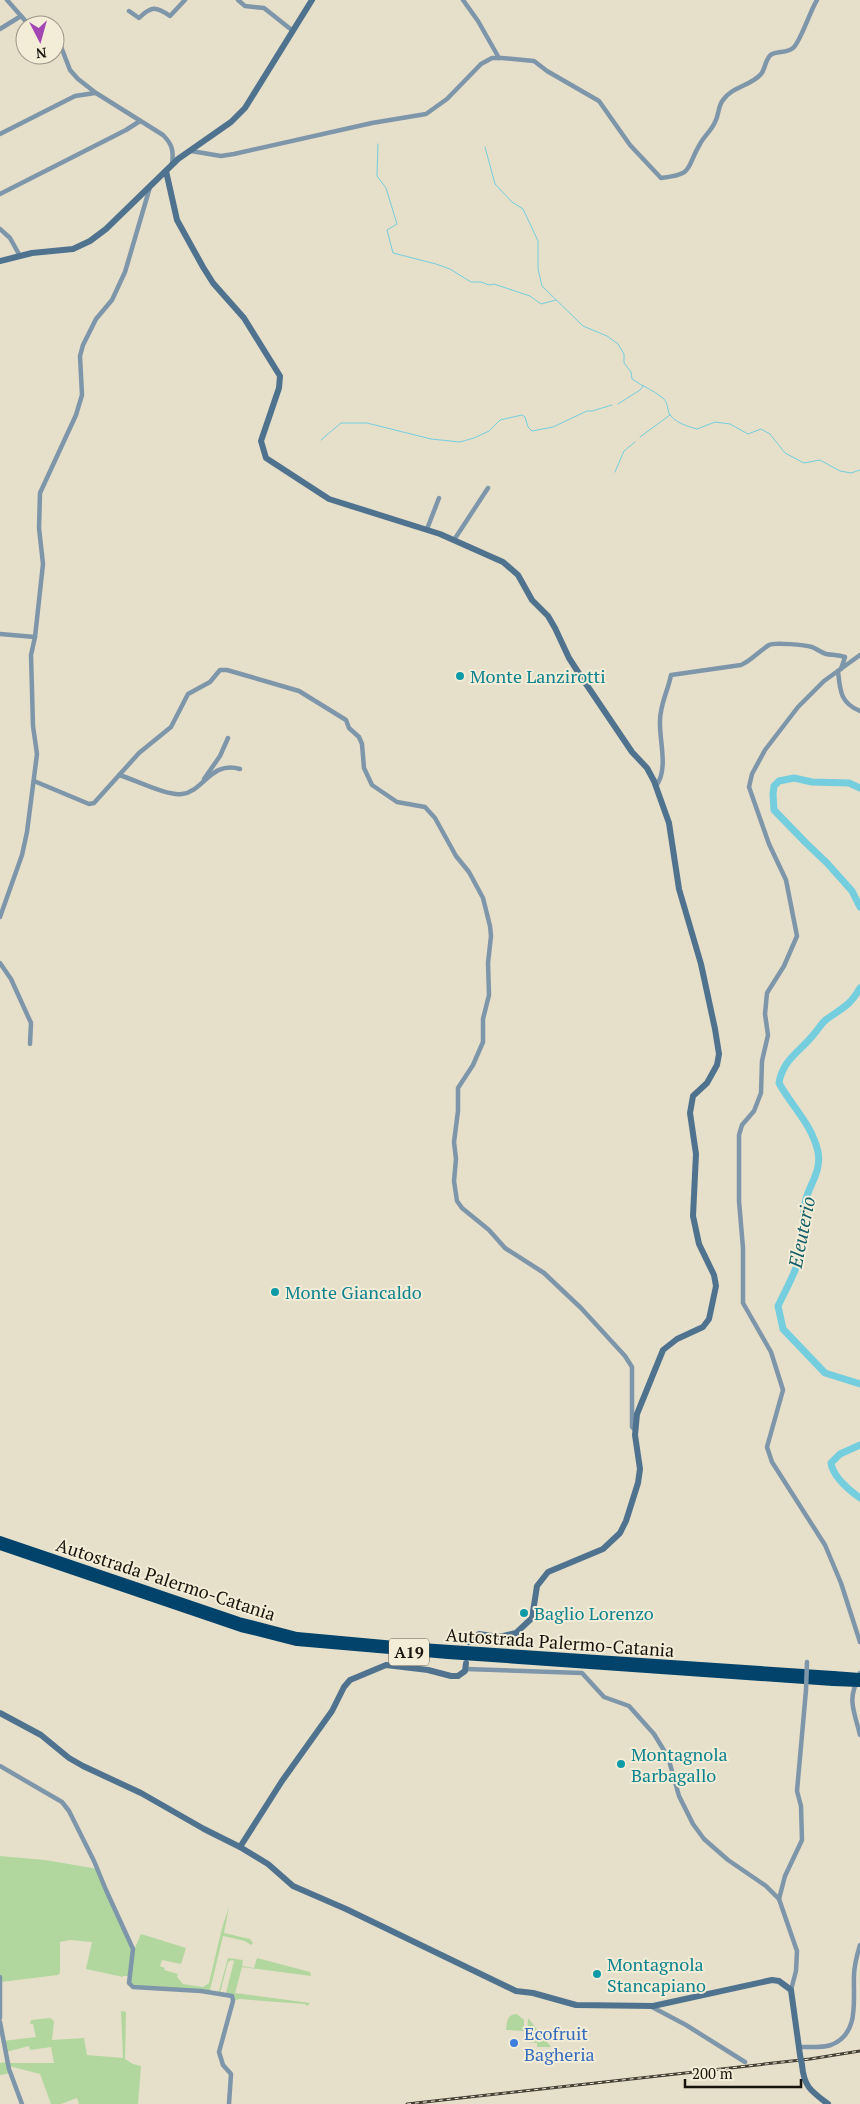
<svg xmlns="http://www.w3.org/2000/svg" width="860" height="2104" viewBox="0 0 860 2104" font-family="'PT Serif',serif">
	<style>
		.green { fill: #b1d79e }
		.lines { fill: none; stroke-linecap: round; stroke-linejoin: round }
		.stream { stroke: #75cede; stroke-width: 1 }
		.river { stroke: #75cede; stroke-width: 7 }
		.street { stroke: #7e96aa; stroke-width: 4.5 }
		.secondary { stroke: #4f738f; stroke-width: 6 }
		.highway { stroke: #01436a; stroke-width: 8 }
		.rail-casing { stroke: #444036; stroke-width: 3 }
		.rail { stroke: #f3ecd7; stroke-width: 1; stroke-dasharray: 4; stroke-linecap: butt }
		.street-bridge { stroke: #7e96aa; stroke-width: 4.5 }
		.secondary-bridge { stroke: #4f738f; stroke-width: 6 }
		.highway-bridge { stroke: #01436a; stroke-width: 8 }
		.culture-dot { fill: #0f9aa8; stroke: #f3ecd7; stroke-width: 2 }
		.shop-dot { fill: #3f7fe0; stroke: #f3ecd7; stroke-width: 2 }
		.labels { text-anchor: middle; dominant-baseline: central; stroke-width: 4; stroke-linejoin: round; paint-order: stroke }
		.shield { fill: #f3ecd7; stroke: #59554a; stroke-width: 1 }
		.shield-label { font-size: 16px; font-weight: bold; fill: #17140d }
		.culture-label { font-size: 18px; fill: #0d838f; stroke: #f3ecd7; text-anchor: start }
		.street-label { font-size: 18px; fill: #17140d; stroke: #f3ecd7 }
		.shop-label { font-size: 18px; fill: #366cbe; stroke: #f3ecd7; text-anchor: start }
		.water-label { font-size: 19px; font-style: italic; fill: #125e69; stroke: #f3ecd7 }
	</style>
	<rect width="100%" height="100%" fill="#e6dfca"/>
	<g class="green">
		<polygon points="0,1856 45,1860 98,1869 134,1950 141,1934 186,1948 181,1964 162,1960 160,1966 165,1968 164,1970 178,1974 177,1977 183,1984 203,1987 209,1983 222,1928 229,1907 224,1933 250,1939 253,1943 251,1945 245,1941 223,1936 210,1990 216,1993 219,1991 228,1958 243,1960 242,1966 254,1968 257,1958 310,1972 311,1976 242,1967 235,1993 310,2003 307,2006 305,2004 239,1999 233,2001 226,1993 234,1961 232,1960 228,1962 220,1993 133,1987 128,1976 123,1976 123,1977 86,1969 92,1942 70,1940 60,1942 60,1973 58,1975 1,1982 0,1992"/>
		<polygon points="121,2011 126,2012 125,2059 133,2064 141,2066 138,2104 79,2104 77,2098 61,2104 51,2104 40,2074 9,2066 11,2073 0,2075 0,2063 8,2062 9,2063 54,2063 51,2047 30,2050 29,2046 6,2052 3,2041 36,2037 33,2024 30,2024 31,2020 50,2018 54,2021 52,2040 84,2038 87,2055 123,2058"/>
		<path d="M517,2014L524,2020V2031L506,2030C507,2022 507,2014 517,2014Z"/>
		<polygon points="528,2018 551,2047 537,2047 537,2043 527,2042"/>
	</g>
	<g class="lines">
		<g class="stream">
			<polyline points="378,144 377,176 386,188 397,224 387,230 393,253 436,264 450,269 471,282 481,282 489,285 494,284 530,296 541,304 556,300"/>
			<path d="M485,147L495,184L512,202L523,209L538,241V269L542,286L583,326L607,336L618,344L624,354V363L631,372L632,379C642,386 653,390 663,398C668,403 667,407 669,413C673,422 689,427 697,429L715,422L730,424L748,434L761,429L770,434L785,453L804,463L820,460L840,471L851,473L860,470"/>
			<polyline points="618,404 640,390 643,386"/>
			<polyline points="640,437 670,415"/>
			<polyline points="321,440 341,423 367,423 431,439 460,442 474,438 489,431 500,420 522,415 525,417 528,427 532,431 553,427 587,411 592,411 612,405"/>
			<polyline points="615,472 624,451 635,442"/>
		</g>
		<g class="river">
			<polyline points="860,788 849,783 812,782 794,778 779,781 774,786 773,794 774,810 806,843 827,863 852,891 860,907"/>
			<path d="M860,988C850,1006 842,1008 827,1019C821,1023 819,1029 814,1034C800,1052 783,1059 779,1083C792,1107 812,1124 818,1152C822,1172 808,1186 805,1203C802,1217 804,1232 802,1246C799,1267 787,1287 778,1306L783,1329L825,1373L860,1384"/>
			<path d="M860,1445L840,1454L831,1463C833,1477 849,1490 860,1498"/>
		</g>
		<g class="street">
			<polyline points="7,0 29,25"/>
			<polyline points="238,0 245,6 264,8 293,31"/>
			<polyline points="463,0 478,21 499,58"/>
			<path d="M129,11L139,18C151,6 156,6 170,16L185,0"/>
			<polyline points="0,29 21,16"/>
			<path d="M55,37L60,44L70,70L78,79L96,93L163,135C172,144 174,151 172,164"/>
			<polyline points="0,134 75,96 95,93"/>
			<path d="M191,151L221,156L234,154L372,123L426,114L447,99L481,64L492,58H502L534,61L547,71L599,101L630,145L661,178C695,174 685,169 700,144C704,136 712,130 715,122C719,115 718,106 723,100C731,87 751,86 761,74C766,68 765,58 772,54C779,51 787,53 793,48C800,43 810,11 817,0"/>
			<polyline points="0,194 126,130 140,121"/>
			<polyline points="0,229 10,238 20,256"/>
			<polyline points="427,529 439,498"/>
			<polyline points="454,540 488,488"/>
			<polyline points="0,634 35,637"/>
			<polyline points="860,655 824,681 798,707 765,750 752,774 749,787 769,844 786,880 797,936 784,966 767,993 765,1014 768,1035 762,1061 761,1093 754,1111 742,1125 739,1135 739,1201 743,1248 743,1303 771,1352 783,1390 767,1447 772,1462 825,1545 841,1583 860,1642"/>
			<path d="M838,671C840,690 840,703 860,711"/>
			<path d="M119,775C136,780 166,796 182,794C203,792 211,760 240,769"/>
			<polyline points="204,779 220,756 228,738"/>
			<polyline points="34,781 89,804 94,803 139,753 171,727 188,694 210,682 220,670 227,670 299,691 346,720 349,728 359,737 362,744 364,768 372,785 397,802 425,807 435,818 456,856 469,872 483,898 490,926 491,936 488,963 489,995 483,1019 483,1042 473,1065 458,1088 458,1111 454,1142 456,1159 454,1181 457,1201 462,1208 489,1230 505,1248 544,1273 581,1308 625,1356 632,1367 632,1427 635,1430"/>
			<path d="M656,786C669,769 659,740 660,721C660,704 668,691 671,675L741,665C751,661 759,651 769,645C774,642 805,645 812,647C817,649 820,652 826,654C832,655 839,655 845,657L841,669"/>
			<polyline points="0,917 22,855 27,832 37,754 33,726 31,655 35,637 43,564 39,528 40,493 76,415 82,395 80,356 83,345 96,319 112,300 125,272 150,187"/>
			<polyline points="0,963 11,979 31,1023 30,1044"/>
			<polyline points="466,1669 582,1673 604,1697 629,1706 654,1734 668,1757 679,1796 693,1824 704,1839 728,1860 766,1886 779,1899"/>
			<path d="M860,1673C847,1702 853,1706 860,1735"/>
			<polyline points="0,1766 62,1802 69,1811 94,1861 106,1890 133,1949 129,1983 133,1987 201,1991 232,1996 233,2001 219,2052 223,2065 231,2074 229,2104"/>
			<polyline points="0,1977 0,2018"/>
			<polyline points="791,1990 796,1971 797,1951 779,1899 785,1876 802,1840 801,1806 797,1791 806,1690"/>
			<polyline points="652,2007 686,2025 745,2062"/>
			<polyline points="0,2022 9,2069 22,2104"/>
			<path d="M800,2047C810,2047 821,2048 831,2045C860,2034 853,2000 854,1976C854,1965 857,1955 860,1945"/>
		</g>
		<g class="secondary">
			<polyline points="166,171 177,220 203,267 213,283 244,318 280,376 279,388 261,441 266,458 329,499 440,534 503,562 518,575 532,600 548,616 555,628 569,658 580,675 632,752 647,768 654,781 669,823 679,889 701,964 715,1029 719,1054 717,1065 707,1083 693,1096 690,1113 696,1154 693,1216 699,1244 714,1275 716,1286 709,1319 703,1327 677,1339 663,1350 637,1414 635,1435 640,1469 638,1483 626,1521 620,1533 603,1549 548,1572 537,1586 532,1618 516,1633 499,1637 479,1634 469,1642"/>
			<polyline points="0,261 32,253 73,249 90,241 106,229 178,159 231,122 245,108 312,0"/>
			<polyline points="0,1713 41,1735 69,1758 83,1766 141,1793 204,1829 240,1847 268,1864 293,1886 346,1909 516,1991 533,1993 576,2005 653,2006 772,1980 779,1981 791,1990 800,2055"/>
			<polyline points="240,1847 282,1781 332,1711 344,1687 350,1680 386,1665 428,1670 451,1676 458,1676 465,1671 466,1663"/>
			<path d="M802,2065C804,2087 811,2091 828,2104"/>
		</g>
		<g class="highway">
			<polyline points="0,1540 239,1621 297,1636 406,1646 833,1675"/>
			<polyline points="0,1546 241,1628 297,1642 448,1655 833,1682"/>
		</g>
		<defs>
			<polyline id="rail" points="407,2104 810,2059 860,2051"/>
		</defs>
		<use href="#rail" class="rail-casing"/>
		<use href="#rail" class="rail"/>
		<polyline class="street-bridge" points="806,1690 807,1662"/>
		<polyline class="secondary-bridge" points="800,2055 802,2065"/>
		<g class="highway-bridge">
			<polyline points="833,1675 860,1677"/>
			<polyline points="833,1682 860,1683"/>
		</g>
	</g>
	<g class="culture-dot">
		<circle cx="460" cy="676" r="5"/>
		<circle cx="275" cy="1292" r="5"/>
		<circle cx="524" cy="1613" r="5"/>
		<circle cx="621" cy="1764" r="5"/>
		<circle cx="597" cy="1974" r="5"/>
	</g>
	<circle class="shop-dot" cx="514" cy="2043" r="5"/>
	<g class="labels">
		<rect class="shield" x="389" y="1638.5" width="40" height="27" rx="4"/>
		<g class="shield-label">
			<text x="409" y="1652">A19</text>
		</g>
		<g class="culture-label">
			<text x="470" y="676">Monte Lanzirotti</text>
			<text x="285" y="1292">Monte Giancaldo</text>
			<text x="534" y="1613">Baglio Lorenzo</text>
			<text x="631" y="1754">Montagnola<tspan x="631" dy="21">Barbagallo</tspan></text>
			<text x="607" y="1964">Montagnola<tspan x="607" dy="21">Stancapiano</tspan></text>
		</g>
		<g class="street-label">
			<text transform="translate(166 1579) rotate(18)">Autostrada Palermo-Catania</text>
			<text transform="translate(560 1642) rotate(4)">Autostrada Palermo-Catania</text>
		</g>
		<g class="shop-label">
			<text x="524" y="2033">Ecofruit<tspan x="524" dy="21">Bagheria</tspan></text>
		</g>
		<g class="water-label">
			<text transform="translate(801 1232) rotate(-79)">Eleuterio</text>
		</g>
	</g>
	<g transform="translate(40 40) rotate(174)"><circle r="24" fill="#f3ecd7" stroke="#9b9686"/>
	<path d="M0-4L9 19L0 12L-9 19Z" fill="#a146b2"/>
	<text y="-8" font-size="14" font-weight="bold" text-anchor="middle" fill="#17140d">N</text>
	</g>
	<path d="M685 2079v8h116v-8" fill="none" stroke="#17140d" stroke-width="2.5"/>
	<text x="692" y="2079" font-size="15" fill="#17140d" stroke="#f3ecd7" stroke-width="4" paint-order="stroke">200 m</text>
</svg>
